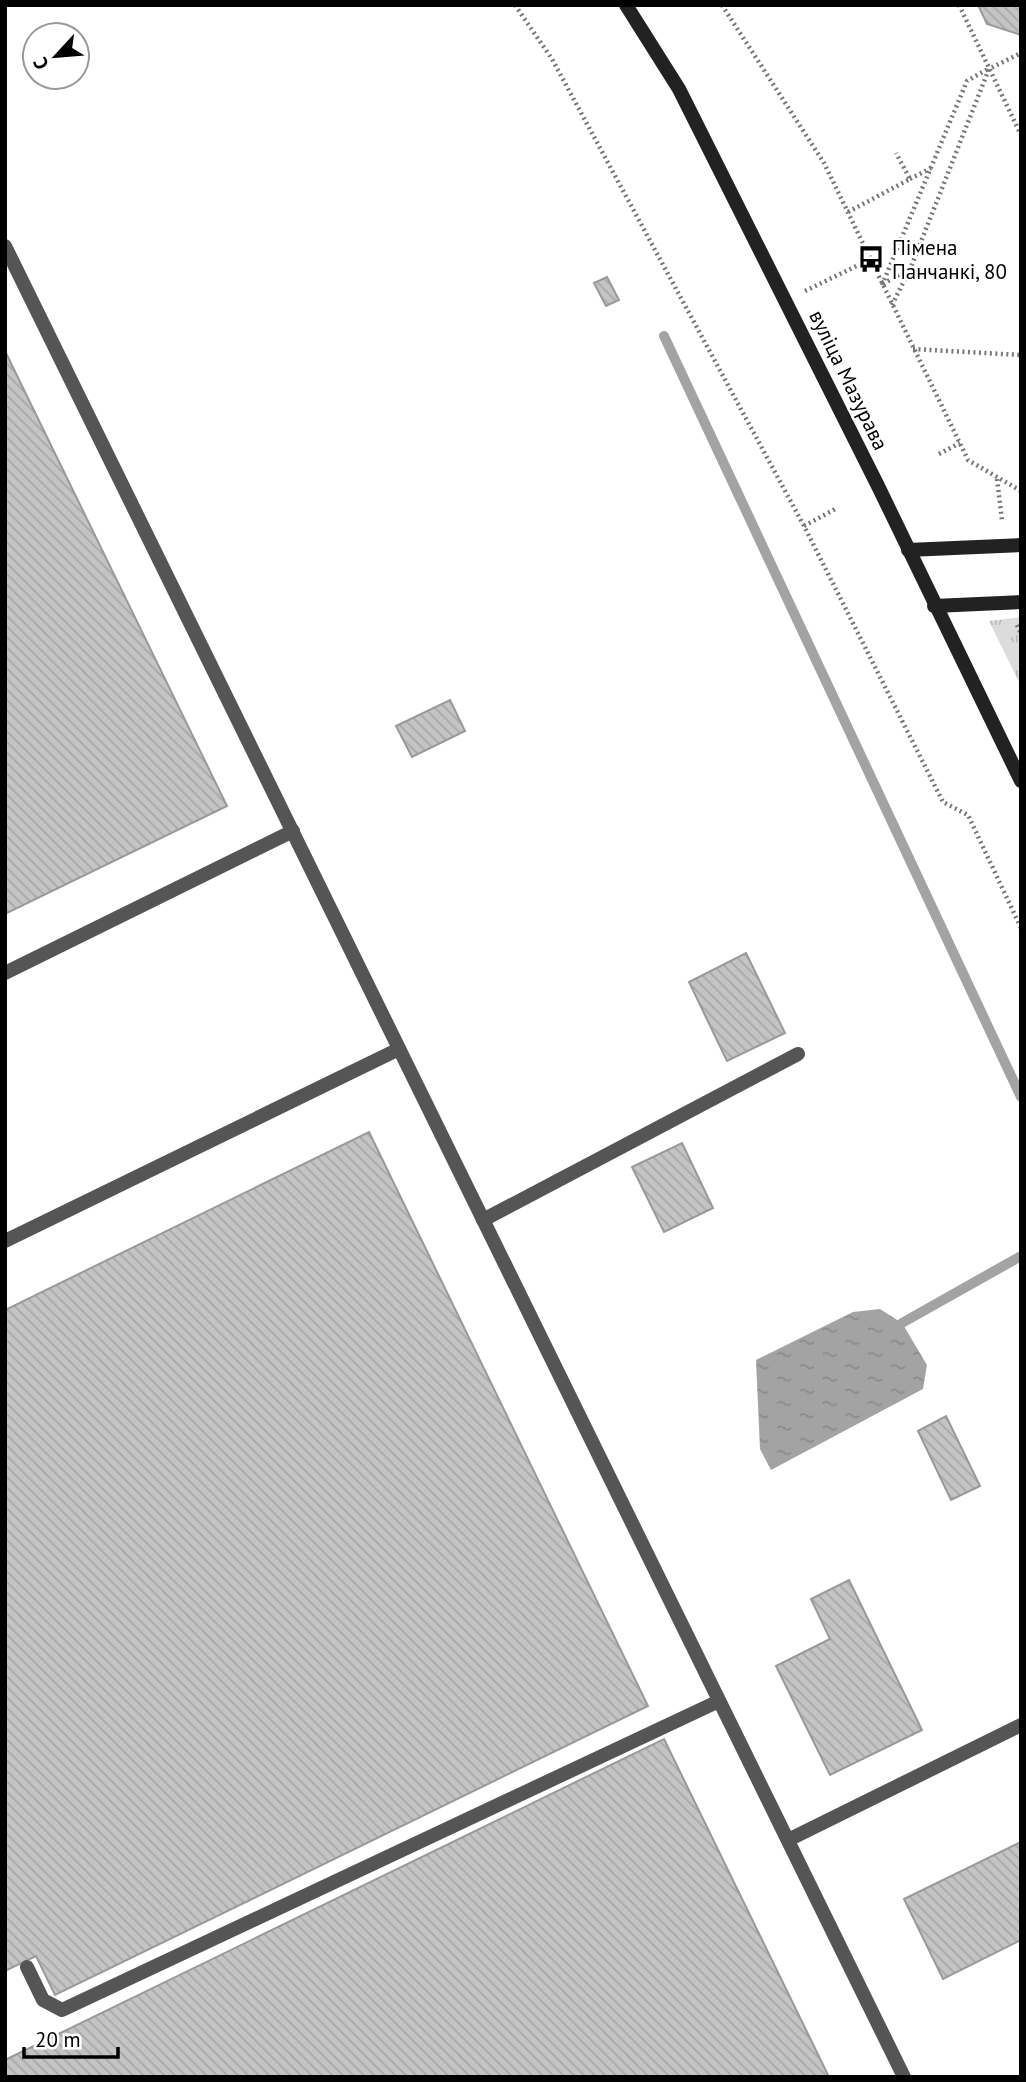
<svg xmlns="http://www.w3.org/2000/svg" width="1026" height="2082" viewBox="0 0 1026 2082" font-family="'PT Sans',sans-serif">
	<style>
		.grass { fill: url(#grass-tufts) }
		.water { fill: url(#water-ripples) }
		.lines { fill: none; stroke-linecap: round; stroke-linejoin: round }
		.stream { stroke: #a3a3a3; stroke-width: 10 }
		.building { fill: url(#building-back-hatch); stroke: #999; stroke-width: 2 }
		.path { stroke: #777; stroke-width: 4.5; stroke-dasharray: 2 3.5; stroke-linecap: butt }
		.lane { stroke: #555; stroke-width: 14 }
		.secondary { stroke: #222; stroke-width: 14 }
		.labels { text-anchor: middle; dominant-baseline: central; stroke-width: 5; stroke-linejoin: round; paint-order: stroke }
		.poi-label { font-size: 21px; fill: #000; stroke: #fff; text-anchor: start }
		.street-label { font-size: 21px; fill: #000; stroke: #fff }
	</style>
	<defs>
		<pattern id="grass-tufts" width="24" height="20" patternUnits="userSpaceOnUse" patternTransform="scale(1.75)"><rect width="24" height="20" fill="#dcdcdc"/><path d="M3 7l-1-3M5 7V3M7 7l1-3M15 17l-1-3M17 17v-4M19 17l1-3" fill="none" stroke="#bbb"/></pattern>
		<pattern id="water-ripples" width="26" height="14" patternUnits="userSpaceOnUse" patternTransform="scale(1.75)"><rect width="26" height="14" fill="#a3a3a3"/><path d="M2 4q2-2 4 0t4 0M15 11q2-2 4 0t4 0" fill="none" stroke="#8b8b8b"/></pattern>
		<pattern id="building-back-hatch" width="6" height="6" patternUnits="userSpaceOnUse" patternTransform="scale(1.75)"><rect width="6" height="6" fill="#c4c4c4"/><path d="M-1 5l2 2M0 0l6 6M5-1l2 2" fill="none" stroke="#a7a7a7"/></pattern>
	</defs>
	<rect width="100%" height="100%" fill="#fff"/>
	<polygon class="grass" points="1021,617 1021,686 989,621"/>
	<polygon class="water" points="880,1309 902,1323 927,1365 923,1389 771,1470 760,1449 756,1360 853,1312"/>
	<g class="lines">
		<g class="stream">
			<polyline points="664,336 1021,1097"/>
			<polyline points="902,1323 1021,1256"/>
		</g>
	</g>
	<g class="building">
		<polygon points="978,5 1021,5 1021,35 987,24"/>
		<polygon points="607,277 619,300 606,306 594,283"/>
		<polygon points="5,351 227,806 5,914"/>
		<polygon points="450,700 465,731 412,757 396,726"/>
		<polygon points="746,953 785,1033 727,1061 689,982"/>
		<polygon points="369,1132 648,1706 55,1995 36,1956 5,1971 5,1310"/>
		<polygon points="682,1143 713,1208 664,1232 632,1167"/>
		<polygon points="946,1416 980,1486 951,1500 918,1431"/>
		<polygon points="849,1580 922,1730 830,1775 776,1666 830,1639 811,1599"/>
		<polygon points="664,1739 829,2077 5,2077 5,2060"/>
		<polygon points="1021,1842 1021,1940 943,1979 904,1899"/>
	</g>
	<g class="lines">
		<g class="path">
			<polyline points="515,5 552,59 804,526 943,802 968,815 1021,928"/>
			<polyline points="722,5 824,163 968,460 1021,491"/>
			<polyline points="959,5 1021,135"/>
			<polyline points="910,179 931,168"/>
			<polyline points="848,212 910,179 896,153"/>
			<polyline points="883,284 909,269"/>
			<polyline points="882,285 967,81 988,69"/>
			<polyline points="805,291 871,259"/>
			<polyline points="892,305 911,267 989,69 1021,53"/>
			<polyline points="913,349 1021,355"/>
			<polyline points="939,454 960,443"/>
			<polyline points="997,479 1002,520"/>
			<polyline points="804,526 837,508"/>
			<polyline points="1017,625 1021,634"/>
		</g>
		<g class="lane">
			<polyline points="5,246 904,2077"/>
			<polyline points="5,973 293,831"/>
			<polyline points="483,1220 798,1054"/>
			<polyline points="5,1241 399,1049"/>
			<polyline points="788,1840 1021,1725"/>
			<polyline points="27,1967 43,2000 62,2010 719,1701"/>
		</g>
		<g class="secondary">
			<polyline points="626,5 679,89 878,486 1021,781"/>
			<polyline points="908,550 1021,545"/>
			<polyline points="934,606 1021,602"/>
		</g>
	</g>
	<defs>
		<symbol id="bus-bare" viewBox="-9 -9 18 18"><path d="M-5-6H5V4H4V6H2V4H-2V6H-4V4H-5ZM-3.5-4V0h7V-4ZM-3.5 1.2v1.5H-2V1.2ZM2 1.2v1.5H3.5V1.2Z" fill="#000" stroke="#fff" stroke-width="2.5" paint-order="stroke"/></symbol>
	</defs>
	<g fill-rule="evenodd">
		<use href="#bus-bare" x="852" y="240" width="38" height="38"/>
	</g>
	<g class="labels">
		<g class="poi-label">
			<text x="892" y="247">Пімена<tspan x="892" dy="24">Панчанкі, 80</tspan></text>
		</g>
		<g class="street-label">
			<text transform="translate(849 380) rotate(64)">вуліца Мазурава</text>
		</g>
	</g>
	<rect width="1026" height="2082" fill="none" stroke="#000000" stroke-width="14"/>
	<g transform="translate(56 56) rotate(244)"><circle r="33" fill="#ffffff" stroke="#999999" stroke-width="2"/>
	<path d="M0-5L12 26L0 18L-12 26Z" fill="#000000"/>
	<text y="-10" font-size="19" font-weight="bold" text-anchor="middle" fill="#000000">С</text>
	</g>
	<path d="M24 2047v10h94v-10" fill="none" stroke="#000000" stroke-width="3.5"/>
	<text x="35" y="2047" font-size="21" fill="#000000" stroke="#ffffff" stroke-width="5" paint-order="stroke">20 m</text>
</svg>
